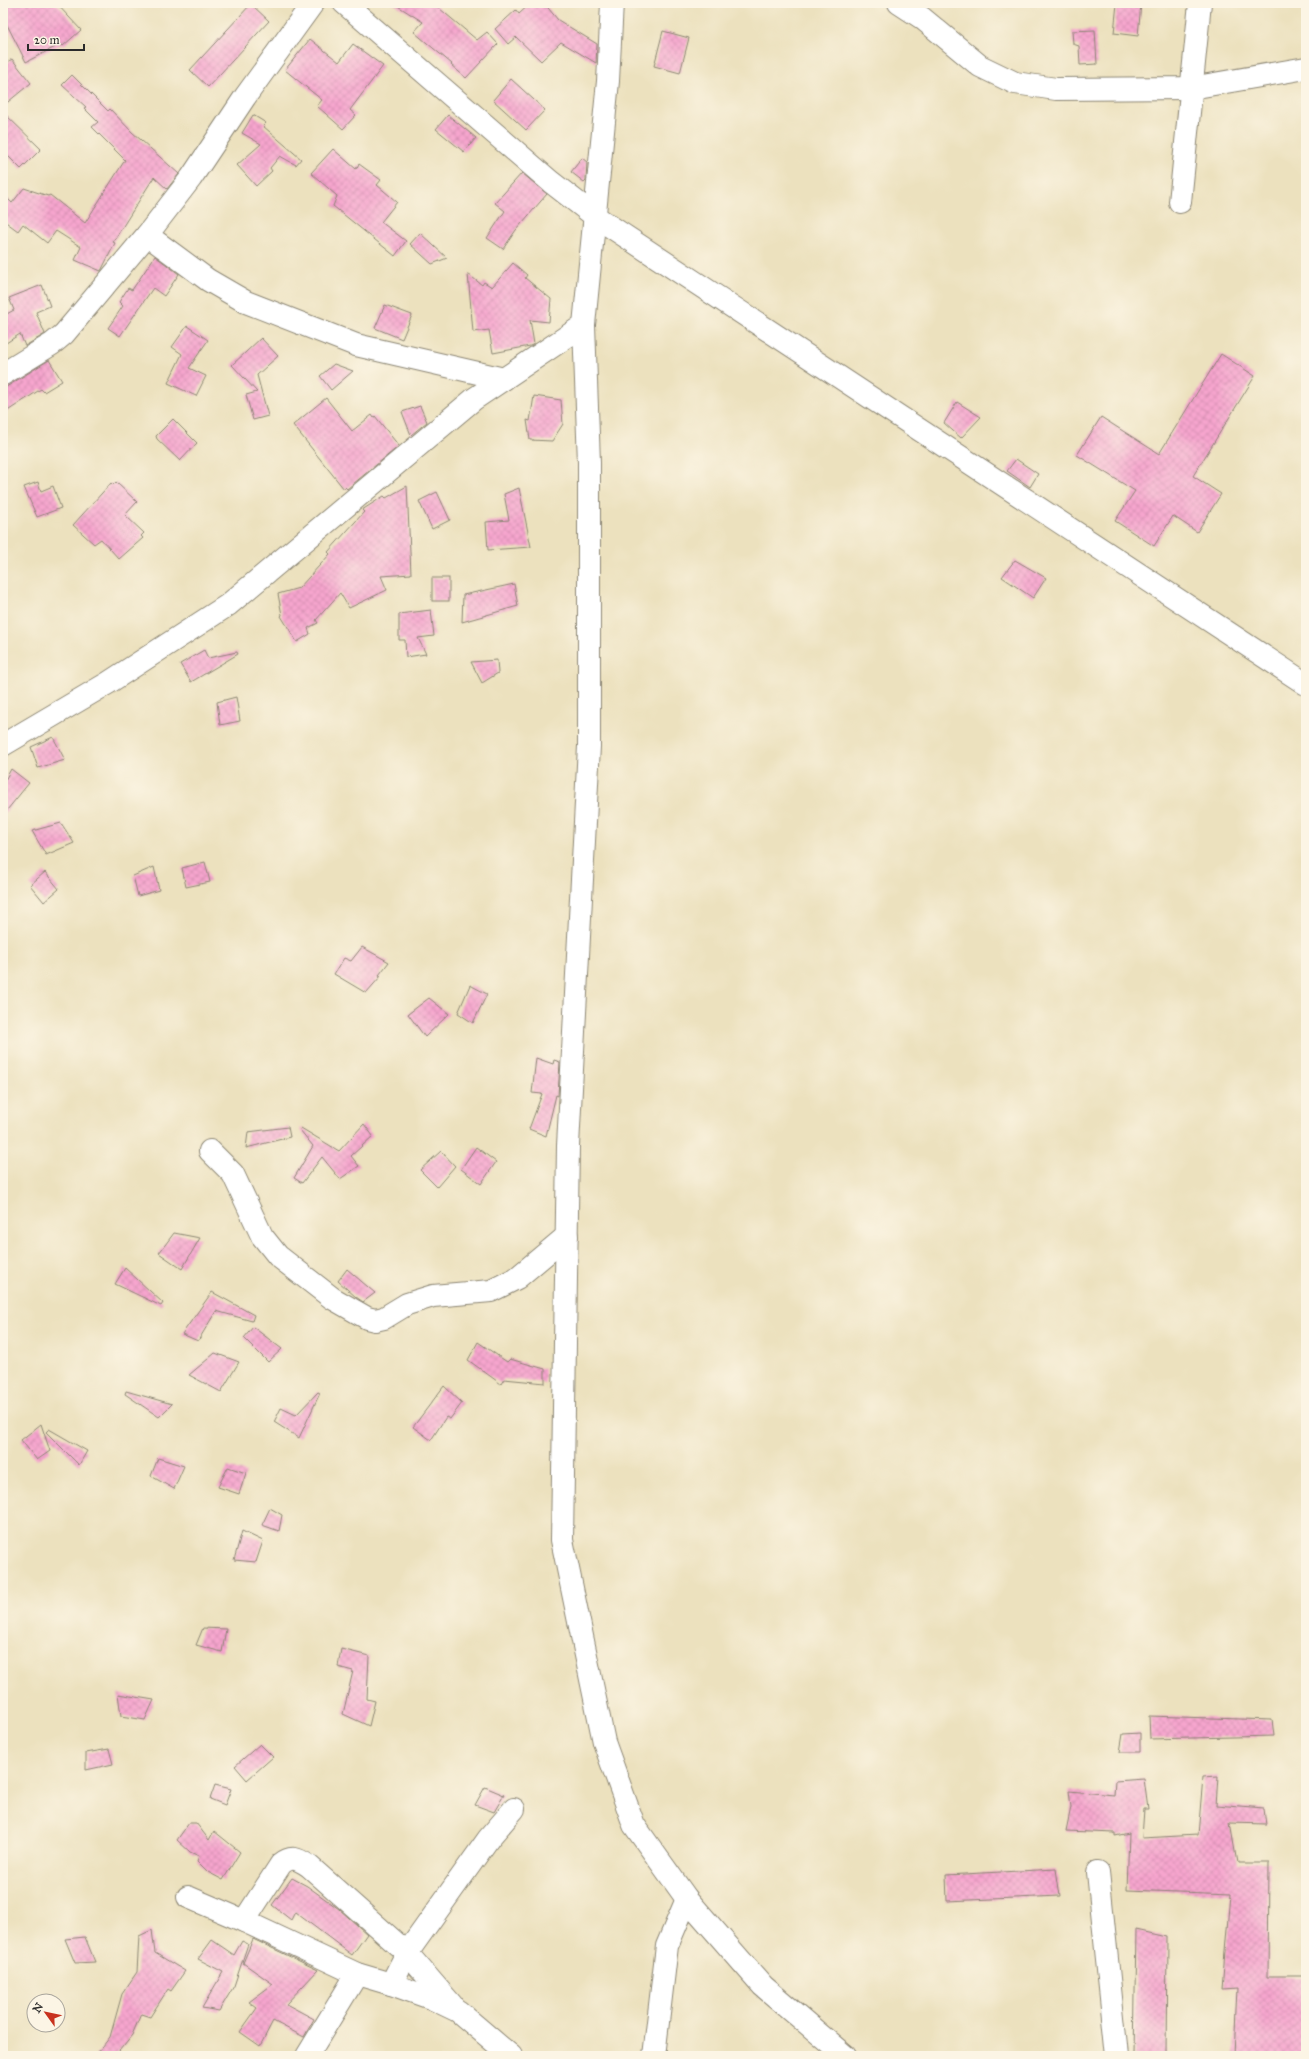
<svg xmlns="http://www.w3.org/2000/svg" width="1309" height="2059" viewBox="0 0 1309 2059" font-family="'IM FELL Great Primer',serif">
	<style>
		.building { fill: url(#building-cross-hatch) }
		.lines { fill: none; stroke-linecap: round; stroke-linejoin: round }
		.minor-casing { stroke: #8c8674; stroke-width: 24 }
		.minor { stroke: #fff; stroke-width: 22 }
	</style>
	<defs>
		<pattern id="building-cross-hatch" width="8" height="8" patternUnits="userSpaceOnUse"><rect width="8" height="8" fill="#f6a5ce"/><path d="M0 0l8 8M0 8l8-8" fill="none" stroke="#d38eb1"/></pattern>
	</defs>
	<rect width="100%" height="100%" fill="#fcf5e5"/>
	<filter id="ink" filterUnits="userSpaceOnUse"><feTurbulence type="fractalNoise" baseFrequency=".025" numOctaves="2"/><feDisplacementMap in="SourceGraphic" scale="8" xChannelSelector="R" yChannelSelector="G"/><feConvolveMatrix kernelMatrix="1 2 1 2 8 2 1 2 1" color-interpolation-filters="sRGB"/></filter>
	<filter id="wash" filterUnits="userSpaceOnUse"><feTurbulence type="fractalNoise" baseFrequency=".012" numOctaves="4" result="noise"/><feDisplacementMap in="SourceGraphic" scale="16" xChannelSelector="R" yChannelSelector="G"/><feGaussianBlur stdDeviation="0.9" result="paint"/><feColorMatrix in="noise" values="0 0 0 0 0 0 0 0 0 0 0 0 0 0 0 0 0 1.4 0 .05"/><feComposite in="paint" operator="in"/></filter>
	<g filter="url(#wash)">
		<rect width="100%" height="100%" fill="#ece1be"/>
		<g id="blocks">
			<g class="building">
				<polygon points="3,3 56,3 81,30 63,46 61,44 26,62 3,17"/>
				<polygon points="393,3 433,3 477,40 487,32 498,44 466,78 451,65 452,64 414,32 423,22"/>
				<polygon points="531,3 544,3 558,20 597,44 596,63 561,42 541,61 516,37 508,44 495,29 516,10 519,14"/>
				<polygon points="1117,3 1141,3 1138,36 1114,33"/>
				<polygon points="251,4 269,21 208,87 190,70"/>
				<polygon points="1095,30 1097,64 1080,65 1079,46 1073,44 1072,31"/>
				<polygon points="663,31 689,38 680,73 654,66"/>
				<polygon points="310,39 339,62 353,44 383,66 350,110 356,115 343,129 317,106 322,100 285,70"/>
				<polygon points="12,59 31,83 3,106 3,65"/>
				<polygon points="72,75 108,111 110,109 132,132 179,174 167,189 154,177 113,242 115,243 101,271 75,260 81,247 56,231 47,243 23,224 18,231 3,220 3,194 12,203 24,188 48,196 50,195 85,223 125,160 92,127 98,122 84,108 86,107 62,85"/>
				<polygon points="511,79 545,110 526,130 493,100"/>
				<polygon points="3,112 41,149 21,169 3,151"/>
				<polygon points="253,115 266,123 263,126 301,159 296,165 280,156 270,168 272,171 256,186 237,165 261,144 242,133"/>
				<polygon points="448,115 476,138 464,152 436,129"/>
				<polygon points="333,149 356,169 359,164 381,180 377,185 397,202 381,222 406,241 395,256 333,206 337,196 311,173"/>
				<polygon points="582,158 587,162 586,180 584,182 571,172"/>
				<polygon points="522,173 547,194 516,230 503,249 487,238 505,211 495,203"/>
				<polygon points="420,233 447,258 432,264 410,244"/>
				<polygon points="155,256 179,274 164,296 153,288 120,336 108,328 123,306 119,302 128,288 132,290"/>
				<polygon points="513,263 527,275 525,278 551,299 549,322 530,320 534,344 530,346 493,353 489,330 473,332 468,274 482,285 484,282 492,287"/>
				<polygon points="42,285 50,306 36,312 45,334 25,346 20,334 3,345 3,316 14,310 9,298"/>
				<polygon points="385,305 412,315 402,339 375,328"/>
				<polygon points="187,326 208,340 189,368 206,376 196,396 168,383 182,354 172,347"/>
				<polygon points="261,338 278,356 257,375 268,416 253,420 246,395 257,392 232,365"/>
				<polygon points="1221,354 1255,376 1193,476 1221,494 1197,532 1173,516 1154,546 1115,521 1135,491 1077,455 1101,417 1159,454"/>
				<polygon points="49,360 62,381 44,392 41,389 3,414 3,389"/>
				<polygon points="334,364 353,371 331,390 320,376"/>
				<polygon points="534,396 561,400 563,424 552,441 530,440 527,420 530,421"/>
				<polygon points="326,398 352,431 372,415 374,418 375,416 399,446 347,489 345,487 344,489 293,425"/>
				<polygon points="957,402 981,417 961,438 944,423"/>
				<polygon points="420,406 427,422 411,435 402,412"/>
				<polygon points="173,419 197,443 180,461 157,439 156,436"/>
				<polygon points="1016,459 1038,474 1030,487 1007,471"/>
				<polygon points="38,482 41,491 53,486 61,508 37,517 24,487"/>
				<polygon points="116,482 137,502 125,515 144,533 141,536 143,538 119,559 101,539 94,544 73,525 111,483 113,485"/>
				<polygon points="407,486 411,574 381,576 387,590 349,608 340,593 316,620 318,623 308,628 310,634 297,642 281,616 282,615 278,594 299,588 330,554 328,552 364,512 362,510 384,496 386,498"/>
				<polygon points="519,488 531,547 488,550 486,522 509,520 504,494"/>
				<polygon points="437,492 450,520 432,529 419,501"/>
				<polygon points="1015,560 1046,578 1033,598 1002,577"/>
				<rect x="432" y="578" width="17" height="23"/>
				<polygon points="514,584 518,606 462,622 463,595"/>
				<polygon points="431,610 434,636 418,638 426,654 406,657 405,640 399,640 399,614"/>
				<polygon points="204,650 208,658 237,652 238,654 191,682 180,664"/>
				<polygon points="497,660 498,673 482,683 471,662"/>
				<polygon points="236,697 240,721 220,725 217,702"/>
				<polygon points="53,737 65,760 38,768 31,747"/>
				<polygon points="11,769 29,783 3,815 3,784"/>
				<polygon points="61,823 74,843 46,855 32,831"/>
				<polygon points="205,862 210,882 186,887 182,868"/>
				<polygon points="154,867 159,890 138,896 133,876"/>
				<polygon points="45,872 59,889 44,902 30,885"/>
				<polygon points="362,947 389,962 379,975 381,976 366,993 334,974 344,958 351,961"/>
				<polygon points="470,985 487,994 473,1023 458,1013"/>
				<polygon points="429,998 449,1014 425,1037 408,1014"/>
				<polygon points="536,1058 553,1064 554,1060 560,1062 558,1096 556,1095 546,1136 529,1129 542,1094 532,1093"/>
				<polygon points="364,1124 373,1136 351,1156 359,1166 340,1179 322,1157 302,1183 294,1178 313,1146 300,1130 301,1128 339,1151"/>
				<polygon points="288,1127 290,1137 246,1148 248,1132"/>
				<polygon points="476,1147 496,1162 481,1184 461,1169"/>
				<polygon points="441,1151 455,1166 437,1187 420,1170"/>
				<polygon points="174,1233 200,1238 182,1269 159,1253"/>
				<polygon points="125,1268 163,1303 161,1306 115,1284"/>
				<polygon points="347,1269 375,1293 363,1302 356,1297 338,1281"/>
				<polygon points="212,1292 254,1315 252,1321 216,1311 198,1341 182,1334"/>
				<polygon points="253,1327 282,1349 268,1362 244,1338"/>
				<polygon points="478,1342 507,1362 510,1359 545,1369 545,1383 504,1379 501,1384 468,1360"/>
				<polygon points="215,1353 239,1362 221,1392 189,1375"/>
				<polygon points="444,1386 462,1403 450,1419 446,1417 431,1440 413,1427"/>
				<polygon points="126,1391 172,1404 159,1417 125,1394"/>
				<polygon points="318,1392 320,1393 299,1438 274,1422 281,1408 296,1415"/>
				<polygon points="41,1424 50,1451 37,1460 21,1440"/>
				<polygon points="49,1429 87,1451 79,1465 46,1432"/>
				<polygon points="158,1458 184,1466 174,1489 151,1476"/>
				<polygon points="228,1467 246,1473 239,1494 218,1487"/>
				<polygon points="270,1508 282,1515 279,1531 262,1525"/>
				<polygon points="242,1531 263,1541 256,1562 234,1560"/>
				<polygon points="203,1628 226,1629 222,1652 196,1645"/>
				<polygon points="341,1649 369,1656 367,1699 375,1701 369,1726 343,1714 353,1671 338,1667"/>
				<polygon points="118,1694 154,1700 145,1720 121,1716"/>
				<polygon points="1149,1716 1272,1720 1274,1736 1150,1739"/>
				<polygon points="1140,1733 1140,1752 1120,1752 1123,1734"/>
				<polygon points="260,1744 273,1757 247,1780 235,1766"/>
				<polygon points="109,1749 113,1764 86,1770 86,1753"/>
				<polygon points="1218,1776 1216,1805 1265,1809 1267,1824 1230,1823 1237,1863 1269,1863 1268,1977 1306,1977 1306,2056 1234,2056 1237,1987 1223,1988 1231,1894 1127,1890 1129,1833 1115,1836 1115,1833 1066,1831 1071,1807 1069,1791 1114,1795 1115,1781 1144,1779 1148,1809 1144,1809 1142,1838 1198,1835 1203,1777"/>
				<polygon points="215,1785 231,1789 225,1805 210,1799"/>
				<polygon points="485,1787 504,1795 494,1812 475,1805"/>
				<polygon points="189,1823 196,1823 209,1840 214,1831 240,1852 223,1880 208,1872 197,1861 199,1856 190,1852 177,1840"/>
				<polygon points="1056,1869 1060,1896 947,1901 946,1875"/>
				<polygon points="292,1878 307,1886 339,1909 367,1934 352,1955 295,1912 291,1920 272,1905"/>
				<polygon points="152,1930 155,1953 185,1971 171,1991 168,1989 150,2017 141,2014 132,2035 115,2056 95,2056 110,2037 122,1994 137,1972 139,1936"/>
				<polygon points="1136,1930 1167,1937 1166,2056 1134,2056"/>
				<polygon points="85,1937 95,1962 75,1963 65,1939"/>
				<polygon points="253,1939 318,1970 286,2004 314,2019 304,2037 273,2021 260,2046 240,2032 257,2008 249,2002 273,1984 243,1963"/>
				<polygon points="212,1940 234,1955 242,1941 248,1944 234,1986 219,2011 202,2008 223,1972 198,1959"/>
			</g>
		</g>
	</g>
	<g filter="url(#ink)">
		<use href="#blocks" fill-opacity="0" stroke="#8c8674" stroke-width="1"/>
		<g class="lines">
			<defs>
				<g id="minor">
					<polyline points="344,3 551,182 596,217 1306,684"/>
					<polyline points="612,3 608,81 584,325 589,463 589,746 568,1146 562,1540 604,1742 634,1825 687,1899 763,1986 845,2056"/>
					<polyline points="899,3 922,18 980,66 1015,83 1056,89 1191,88 1306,68"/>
					<polyline points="1180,202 1200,3"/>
					<polyline points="147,235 208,280 246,302 356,345 504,379"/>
					<polyline points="3,374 52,344 64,334 147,235 191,178 245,97 313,3"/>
					<polyline points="3,745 108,683 228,605 474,399 584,325"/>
					<polyline points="210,1151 233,1174 262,1236 278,1256 332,1298 367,1318 375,1320 384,1318 407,1304 433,1296 491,1291 517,1278 567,1236"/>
					<polyline points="1098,1872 1117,2056"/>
					<polyline points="188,1897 244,1921 357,1974 391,1984 433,1999 458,2011 511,2056"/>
					<path d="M244,1921L281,1864C292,1855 298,1859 309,1866L407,1953L452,2005"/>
					<polyline points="391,1984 407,1953 489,1838 514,1809"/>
					<polyline points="307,2056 357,1974"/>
					<polyline points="654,2056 667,1946 687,1899"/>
				</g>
			</defs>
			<use href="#minor" class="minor-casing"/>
			<use href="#minor" class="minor"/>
		</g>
	</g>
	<rect width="1309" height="2059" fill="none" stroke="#fcf5e5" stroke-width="16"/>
	<g transform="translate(46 2013) rotate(303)"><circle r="19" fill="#fcf5e5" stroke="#a8a49b"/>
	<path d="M0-3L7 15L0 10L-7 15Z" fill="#c8321e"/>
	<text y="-6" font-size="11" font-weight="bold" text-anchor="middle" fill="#2b2b2b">N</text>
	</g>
	<path d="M28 44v6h56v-6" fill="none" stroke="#2b2b2b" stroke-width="2"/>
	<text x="34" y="44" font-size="12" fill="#2b2b2b" stroke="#fcf5e5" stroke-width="3" paint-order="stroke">20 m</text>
</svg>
